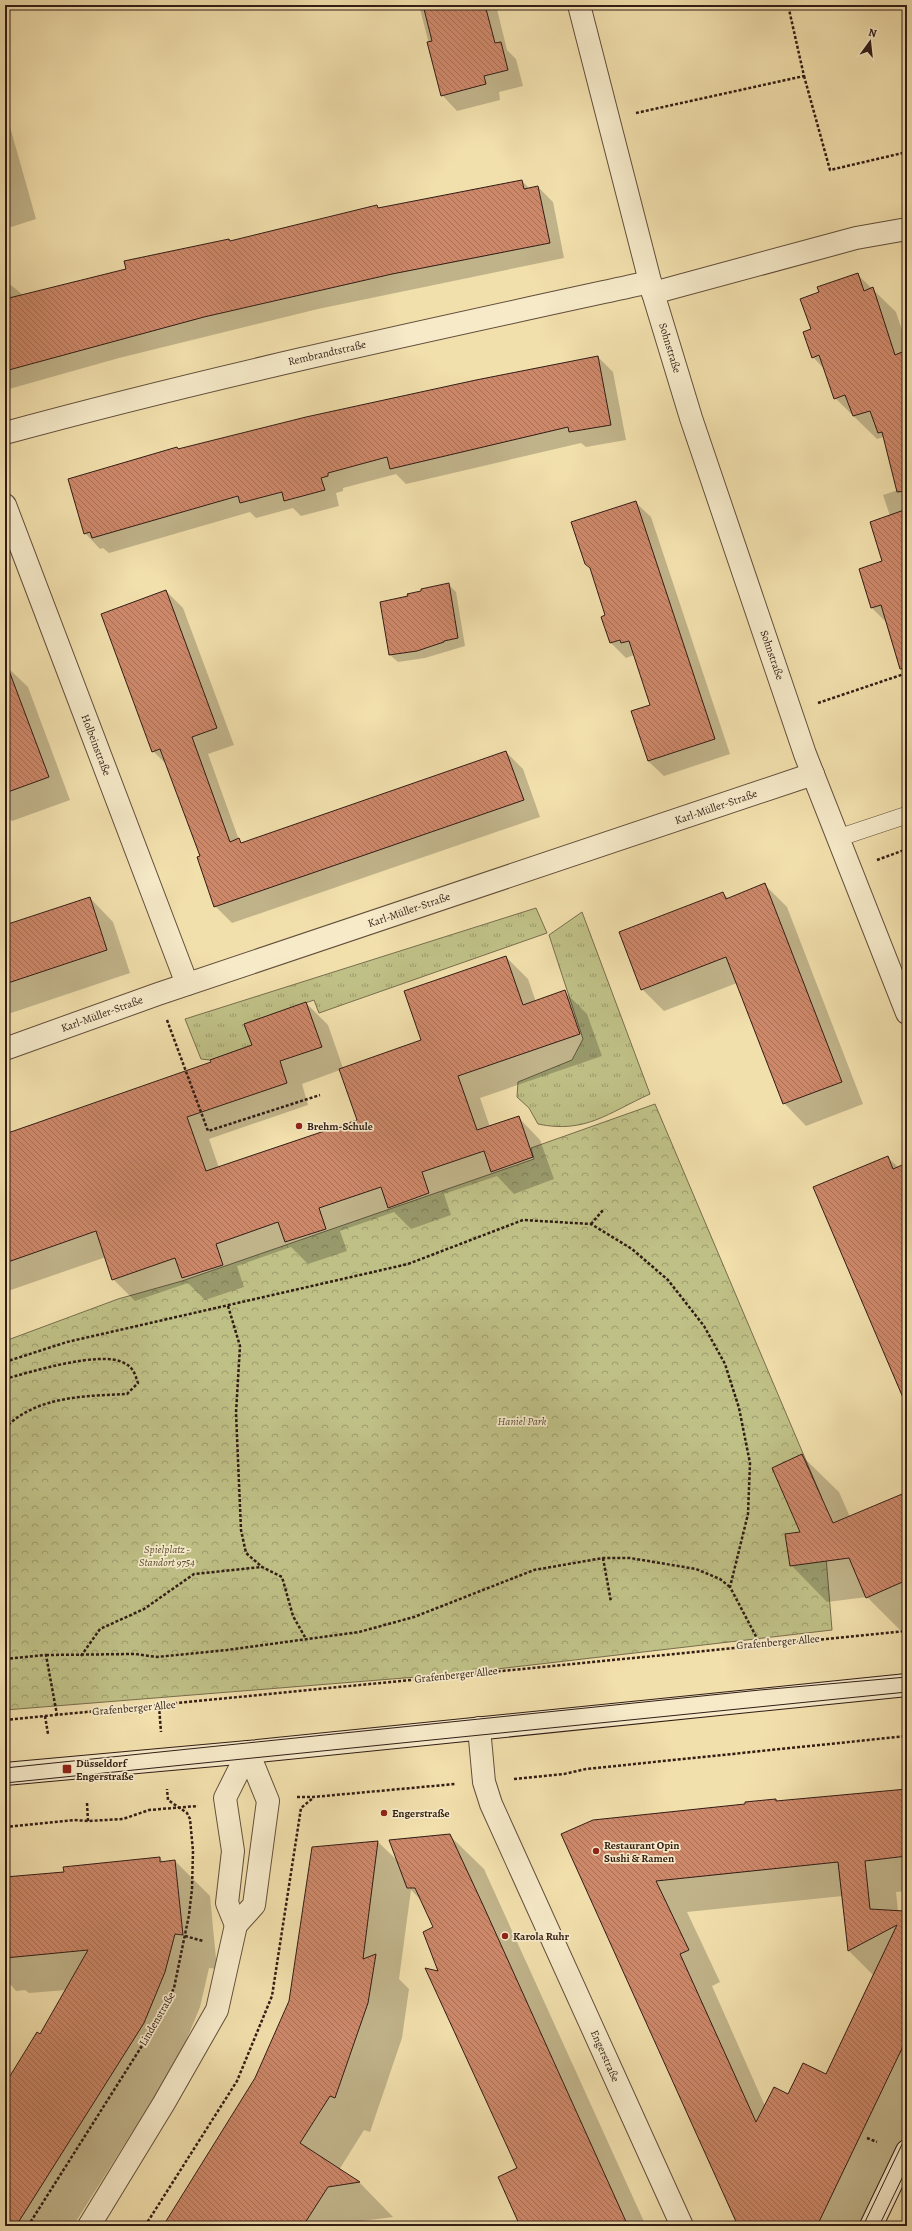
<svg xmlns="http://www.w3.org/2000/svg" width="912" height="2231" viewBox="0 0 912 2231" font-family="Alegreya,serif">
	<style>
		.grass { fill: url(#grass-tufts); stroke: #786e4e }
		.park { fill: url(#park-crowns); stroke: #786e4e }
		.shadow { fill: #0003; fill-rule: evenodd }
		.building { fill: url(#building-back-hatch); stroke: #321d15; fill-rule: evenodd }
		.lines { fill: none; stroke-linecap: round; stroke-linejoin: round }
		.lane-casing { stroke: #624e3b; stroke-width: 18 }
		.street-casing { stroke: #624e3b; stroke-width: 24 }
		.secondary-casing { stroke: #321d15; stroke-width: 24 }
		.path { stroke: #321d15; stroke-width: 2.5; stroke-dasharray: 3 2; stroke-linecap: butt }
		.lane { stroke: #f6eac9; stroke-width: 17 }
		.street { stroke: #f6eac9; stroke-width: 22 }
		.secondary { stroke: #f6eac9; stroke-width: 22 }
		.tram { stroke: #321d15; stroke-width: 1 }
		.poi-dot { fill: #8f2418; stroke: #f6eac9; stroke-width: 1.5 }
		.labels { text-anchor: middle; dominant-baseline: central; stroke-width: 3.5; stroke-linejoin: round; paint-order: stroke }
		.street-label { font-size: 11px; fill: #321d15; stroke: #f6eac9 }
		.poi-label { font-size: 11px; font-weight: bold; fill: #321d15; stroke: #f6eac9; text-anchor: start }
		.park-label { font-size: 11px; font-style: italic; fill: #5c4e37; stroke: #f6eac9 }
	</style>
	<defs>
		<pattern id="grass-tufts" width="24" height="20" patternUnits="userSpaceOnUse"><rect width="24" height="20" fill="#bfc086"/><path d="M3 7l-1-3M5 7V3M7 7l1-3M15 17l-1-3M17 17v-4M19 17l1-3" fill="none" stroke="#9c9b6c"/></pattern>
		<pattern id="park-crowns" width="20" height="18" patternUnits="userSpaceOnUse"><rect width="20" height="18" fill="#bfc086"/><path d="M2 6a3 3 0 1 1 6 0M12 15a3 3 0 1 1 6 0" fill="none" stroke="#9c9b6c"/></pattern>
		<pattern id="building-back-hatch" width="6" height="6" patternUnits="userSpaceOnUse"><rect width="6" height="6" fill="#cd886a"/><path d="M-1 5l2 2M0 0l6 6M5-1l2 2" fill="none" stroke="#a76f56"/></pattern>
	</defs>
	<rect width="100%" height="100%" fill="#f1dfac"/>
	<filter id="stains"><feTurbulence type="fractalNoise" baseFrequency=".005" numOctaves="4"/><feColorMatrix values="0 0 0 0 .2 0 0 0 0 .09 0 0 0 0 .02 0 0 0 .5 -.17"/></filter>
	<radialGradient id="worn" r=".72"><stop offset=".6" stop-color="#630" stop-opacity="0"/><stop offset="1" stop-color="#630" stop-opacity=".3"/></radialGradient>
	<g class="grass">
		<polygon points="536,908 547,933 319,1013 314,1000 244,1024 252,1045 210,1060 201,1059 185,1019"/>
		<path d="M582,912L650,1094C608,1113 585,1134 538,1124L529,1108L517,1097L518,1082L572,1060L583,1039L549,935Z"/>
	</g>
	<polygon class="park" points="655,1104 821,1496 832,1630 454,1674 5,1710 5,1341 118,1299 182,1281 534,1159 531,1148"/>
	<g class="shadow">
		<polygon points="419,5 496,5 507,50 516,59 523,86 499,92 500,100 457,111 442,95"/>
		<polygon points="5,109 36,219 5,229"/>
		<polygon points="522,181 530,189 538,187 553,202 564,258 318,309 119,358 9,389 5,385 5,286 11,285 24,296 377,206 379,208"/>
		<polygon points="857,274 896,312 907,345 907,660 887,623 872,608 860,570 884,562 890,516 883,495 898,490 884,437 877,439 835,398 825,370 813,357 812,330 820,293"/>
		<polygon points="598,357 613,372 626,440 586,447 581,443 406,484 396,474 343,488 343,491 336,493 339,506 301,516 293,508 256,518 250,512 109,553 103,548 100,549 85,533 179,450"/>
		<polygon points="635,502 651,517 730,754 664,776 648,761 651,705 634,655 626,658 611,643 607,616"/>
		<polygon points="448,584 456,592 465,646 425,658 398,662 390,655 381,603"/>
		<polygon points="166,591 183,608 234,745 208,754 239,840 243,844 506,752 523,769 540,817 232,923 215,906 201,857 168,766 153,751"/>
		<polygon points="5,665 28,687 70,800 12,821 5,814"/>
		<polygon points="764,884 787,907 863,1104 806,1126 784,1103 737,983 664,1011 642,989 723,893 729,899"/>
		<polygon points="90,898 113,922 130,973 5,1015 5,926"/>
		<path d="M506,957L528,979L536,1002L565,992L587,1014L602,1056L480,1098L490,1127L518,1117L540,1140L554,1179L514,1194L497,1176L444,1194L451,1215L411,1229L394,1212L340,1231L347,1251L308,1264L291,1247L237,1266L244,1287L205,1300L188,1283L135,1301L113,1279L106,1257L5,1292V1134L212,1063L253,1045L306,1003L328,1025L343,1068L422,1041ZM340,1070L358,1121L219,1168L209,1139L308,1105L302,1084Z"/>
		<polygon points="887,1157 907,1175 907,1405"/>
		<polygon points="802,1456 839,1492 850,1517 907,1493 907,1633 904,1634 867,1597 827,1602 791,1565 802,1533"/>
		<path d="M907,1789V1891L896,1892L898,1911L907,1912V2137L864,2226H739L562,1835L776,1800L778,1802ZM843,1896L848,1950L874,1976L826,2075L765,2106L712,1986L720,1982L687,1912Z"/>
		<polygon points="449,1835 484,1869 646,2226 523,2226 518,2168 439,1973 435,1928 423,1902 411,1890 399,1979 409,1989 402,2038 370,2132 364,2130 339,2170 360,2183 393,2217 362,2221 359,2226 165,2226 256,2079 290,2001 313,1848 378,1842 399,1862"/>
		<polygon points="160,1858 164,1863 175,1861 210,1896 217,1969 209,1968 200,2007 179,2058 73,2226 5,2226 5,2084 38,2033 40,2035 66,1990 29,1993 25,1990 16,1991 11,1985 5,1985 5,1878 65,1873"/>
	</g>
	<g class="building">
		<polygon points="423,5 485,5 495,43 501,42 508,70 484,76 486,84 441,96 427,42 432,41"/>
		<polygon points="522,180 524,189 538,186 550,243 392,274 204,317 5,371 5,299 126,269 124,261 229,239 230,241 377,205 378,208"/>
		<polygon points="858,273 864,291 873,287 895,355 907,350 907,491 897,492 882,432 878,433 870,411 853,416 845,395 834,399 819,355 812,358 803,332 811,329 800,299 819,292 817,287"/>
		<polygon points="598,356 611,425 569,432 568,427 390,469 387,457 328,473 328,476 321,478 325,490 284,501 282,492 240,503 238,496 92,538 90,532 84,534 68,479 177,447 178,449 306,417 476,380"/>
		<polygon points="636,501 715,739 648,761 631,711 650,705 629,641 621,643 620,640 610,643 601,617 605,615 590,568 585,564 571,522"/>
		<polygon points="907,509 907,668 900,669 881,605 871,608 859,569 882,561 870,522"/>
		<polygon points="449,583 458,638 444,641 444,642 417,651 389,655 380,602 408,596 407,594 421,591 421,589"/>
		<polygon points="166,590 217,728 192,737 230,842 239,838 241,843 506,751 524,800 214,907 197,857 200,856 160,749 152,752 101,614"/>
		<polygon points="5,668 8,668 49,777 5,793"/>
		<polygon points="765,883 842,1082 783,1104 726,957 641,990 619,932 723,892 726,899"/>
		<polygon points="90,897 107,950 5,984 5,925"/>
		<polygon points="506,956 523,1005 565,990 580,1034 458,1076 477,1130 519,1116 533,1157 491,1172 484,1151 422,1172 429,1193 388,1208 381,1187 319,1208 326,1229 285,1242 278,1222 216,1244 223,1265 182,1278 175,1258 112,1280 96,1231 5,1263 5,1134 211,1062 210,1060 252,1045 244,1024 306,1002 322,1047 280,1061 287,1083 187,1117 206,1171 357,1120 339,1069 421,1040 404,991"/>
		<polygon points="888,1156 893,1169 907,1163 907,1407 813,1187"/>
		<polygon points="802,1454 833,1523 907,1492 907,1580 866,1598 849,1558 790,1566 785,1534 800,1532 772,1468"/>
		<path d="M907,1789V1856L865,1861L870,1909L904,1911L907,1904V2038L817,2226H738L561,1834L593,1820L745,1804V1802L776,1799V1801ZM838,1862L848,1951L897,1925L826,2074L803,2063L788,2094L774,2087L756,2122L680,1954L689,1950L656,1881Z"/>
		<polygon points="450,1834 483,1905 628,2226 520,2226 498,2177 517,2168 425,1968 438,1971 423,1932 433,1927 415,1888 407,1888 389,1840"/>
		<polygon points="378,1841 363,1959 376,1954 368,2003 335,2098 330,2096 300,2143 360,2182 328,2187 303,2226 163,2226 255,2078 289,2001 312,1847"/>
		<polygon points="160,1857 160,1862 175,1860 183,1935 175,1934 165,1972 144,2023 16,2226 5,2226 5,2084 37,2032 40,2034 88,1950 5,1958 5,1877 64,1872 63,1867"/>
	</g>
	<g class="lines">
		<defs>
			<polyline id="lane" points="838,838 907,815"/>
			<g id="street">
				<polyline points="579,5 653,293 691,418 805,754 907,1013"/>
				<polyline points="653,293 856,238 907,229"/>
				<path d="M5,433C218,375 434,329 650,282"/>
				<polyline points="5,505 187,984"/>
				<polyline points="5,1049 158,994 813,774"/>
				<polyline points="479,1728 484,1782 491,1804 682,2226"/>
				<polyline points="236,1925 227,1903 233,1851 225,1798 248,1752"/>
				<polyline points="89,2226 164,2103 217,2010 236,1925 254,1905 268,1801 248,1752"/>
			</g>
			<g id="secondary">
				<polyline points="5,1774 248,1752 907,1685"/>
				<polyline points="871,2226 907,2151"/>
			</g>
		</defs>
		<use href="#lane" class="lane-casing"/>
		<use href="#street" class="street-casing"/>
		<use href="#secondary" class="secondary-casing"/>
		<g class="path">
			<polyline points="804,76 830,170 907,152"/>
			<polyline points="636,113 804,76 788,5"/>
			<polyline points="818,703 907,673"/>
			<polyline points="877,860 907,849"/>
			<polyline points="167,1020 208,1131 320,1095"/>
			<polyline points="591,1224 604,1209"/>
			<polyline points="228,1306 240,1346 236,1413 241,1530 246,1553 262,1567 282,1577 293,1616 306,1639"/>
			<polyline points="5,1362 67,1342 408,1264 523,1220 591,1224 632,1249 668,1280 704,1326 725,1364 739,1408 750,1463 748,1514 730,1587 760,1644"/>
			<path d="M5,1379C30,1372 101,1350 124,1363C133,1367 135,1374 138,1383L127,1394C85,1396 36,1396 5,1428"/>
			<polyline points="603,1558 611,1602"/>
			<polyline points="46,1655 135,1654 157,1657 227,1650 359,1632 414,1617 534,1570 603,1558 630,1558 696,1569 720,1579 730,1587"/>
			<polyline points="81,1656 100,1629 144,1609 194,1574 262,1567"/>
			<polyline points="5,1659 46,1655 57,1715"/>
			<polyline points="159,1706 161,1732"/>
			<polyline points="45,1716 48,1734"/>
			<polyline points="5,1720 907,1631"/>
			<polyline points="514,1779 564,1774 586,1769 907,1736"/>
			<polyline points="297,1797 313,1797 455,1784"/>
			<polyline points="87,1803 88,1821"/>
			<polyline points="5,1827 74,1820 88,1821 123,1819 149,1810 198,1806"/>
			<polyline points="185,1936 203,1941"/>
			<polyline points="867,2138 877,2142"/>
			<polyline points="28,2226 157,2022 174,1988 189,1915 192,1889 193,1851 190,1819 187,1813 168,1800 167,1789"/>
			<polyline points="145,2226 237,2081 272,1996 301,1808 313,1798"/>
		</g>
		<use href="#lane" class="lane"/>
		<use href="#street" class="street"/>
		<use href="#secondary" class="secondary"/>
		<g class="tram">
			<polyline points="5,1768 760,1690 907,1677"/>
			<polyline points="5,1783 907,1692"/>
			<polyline points="863,2226 907,2134"/>
			<polyline points="879,2226 907,2168"/>
		</g>
	</g>
	<g class="poi-dot">
		<circle cx="299" cy="1126" r="4"/>
		<rect x="62" y="1764" width="10" height="10" rx="2"/>
		<circle cx="384" cy="1813" r="4"/>
		<circle cx="596" cy="1851" r="4"/>
		<circle cx="505" cy="1936" r="4"/>
	</g>
	<g class="labels">
		<g class="street-label">
			<text transform="translate(670 348) rotate(73)">Sohnstraße</text>
			<text transform="translate(327 353) rotate(-13)">Rembrandtstraße</text>
			<text transform="translate(772 655) rotate(71)">Sohnstraße</text>
			<text transform="translate(96 745) rotate(69)">Holbeinstraße</text>
			<text transform="translate(716 807) rotate(-19)">Karl-Müller-Straße</text>
			<text transform="translate(409 910) rotate(-19)">Karl-Müller-Straße</text>
			<text transform="translate(102 1014) rotate(-20)">Karl-Müller-Straße</text>
			<text transform="translate(778 1642) rotate(-5)">Grafenberger Allee</text>
			<text transform="translate(456 1675) rotate(-6)">Grafenberger Allee</text>
			<text transform="translate(134 1708) rotate(-5)">Grafenberger Allee</text>
			<text transform="translate(157 2019) rotate(-60)">Lindenstraße</text>
			<text transform="translate(605 2056) rotate(66)">Engerstraße</text>
		</g>
		<g class="poi-label">
			<text x="307" y="1126">Brehm-Schule</text>
			<text x="76" y="1763">Düsseldorf<tspan x="76" dy="13">Engerstraße</tspan></text>
			<text x="392" y="1813">Engerstraße</text>
			<text x="604" y="1845">Restaurant Opin<tspan x="604" dy="13">Sushi &amp; Ramen</tspan></text>
			<text x="513" y="1936">Karola Ruhr</text>
		</g>
		<g class="park-label">
			<text x="522" y="1421">Haniel Park</text>
			<text x="167" y="1549">Spielplatz -<tspan x="167" dy="13">Standort 9754</tspan></text>
		</g>
	</g>
	<rect width="912" height="2231" fill="none" stroke="#f1dfac" stroke-width="20"/>
	<rect x="6" y="6" width="900" height="2219" fill="none" stroke="#321d15" stroke-width="2"/>
	<rect x="10" y="10" width="892" height="2211" fill="none" stroke="#321d15"/>
	<g transform="translate(870 42) rotate(15)" stroke="#f6eac9" stroke-width="3" paint-order="stroke">
	<path d="M0-3L7 15L0 10L-7 15Z" fill="#321d15"/>
	<text y="-6" font-size="11" font-weight="bold" text-anchor="middle" fill="#321d15">N</text>
	</g>
	<rect width="100%" height="100%" filter="url(#stains)"/>
	<rect width="100%" height="100%" fill="url(#worn)"/>
</svg>
